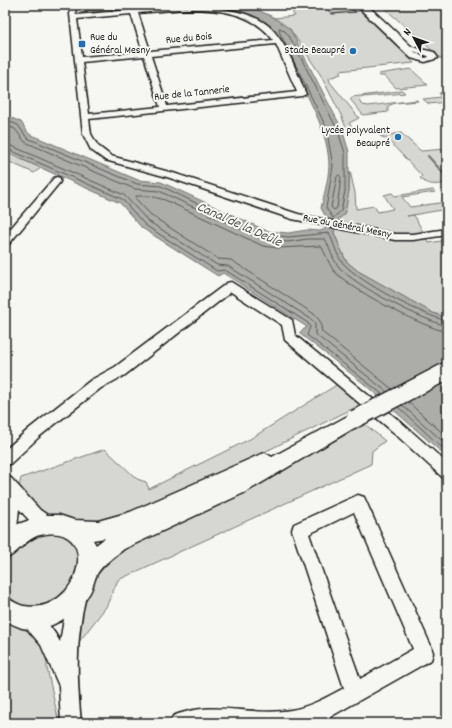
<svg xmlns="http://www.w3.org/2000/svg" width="452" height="728" viewBox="0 0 452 728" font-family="Dekko,sans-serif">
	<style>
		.green { fill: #d6d6d2; stroke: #797977 }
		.water { fill: #acaca9; stroke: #727271 }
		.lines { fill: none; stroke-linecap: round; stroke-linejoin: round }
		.shore { stroke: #565654; stroke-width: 1 }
		.stream { stroke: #727271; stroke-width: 2 }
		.building { fill: #c0c0bd; stroke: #1c1c1c }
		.minor-casing { stroke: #1c1c1c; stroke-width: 3 }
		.major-casing { stroke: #1c1c1c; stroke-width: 3 }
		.minor { fill: #f6f6f2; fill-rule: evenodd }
		.major { fill: #f6f6f2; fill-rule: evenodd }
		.major-bridge-casing { stroke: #1c1c1c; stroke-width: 20; stroke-linecap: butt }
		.major-bridge { stroke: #f6f6f2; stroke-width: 17 }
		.poi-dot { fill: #1f6fb2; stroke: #f6f6f2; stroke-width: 1.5 }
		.labels { text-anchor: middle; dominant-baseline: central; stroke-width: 4; stroke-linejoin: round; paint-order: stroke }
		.far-poi-label { font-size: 11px; fill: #1c1c1c; stroke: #f6f6f2; text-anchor: end }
		.far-street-label { font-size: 11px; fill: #1c1c1c; stroke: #f6f6f2 }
		.water-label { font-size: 14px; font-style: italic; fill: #565654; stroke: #f6f6f2 }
	</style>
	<rect width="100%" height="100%" fill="#f6f6f2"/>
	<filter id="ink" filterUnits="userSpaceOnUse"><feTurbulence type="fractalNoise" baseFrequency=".025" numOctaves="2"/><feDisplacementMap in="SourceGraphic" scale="8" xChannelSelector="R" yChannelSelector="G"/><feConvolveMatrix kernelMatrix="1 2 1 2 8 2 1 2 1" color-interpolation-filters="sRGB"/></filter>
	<g filter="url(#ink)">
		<g class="green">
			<polygon points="347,5 354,12 360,11 414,63 339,71 341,74 329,78 330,82 359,118 349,123 356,132 348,133 341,115 320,74 290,29 274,18 295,16 291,10 304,9 301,6"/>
			<polygon points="381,5 447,5 447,60 443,60"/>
			<polygon points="411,69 428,85 396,88 385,76 380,76 378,74"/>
			<polygon points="399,90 402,90 405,93 363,97 359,101 363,105 368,106 417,100 418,101 395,103 388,106 388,112 363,115 350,99 352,97 399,91"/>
			<polygon points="439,93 447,93 447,102 429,104 423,99 442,97"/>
			<path d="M401,133L421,151L446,149L447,183C436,185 428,186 420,178L422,176L388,140L380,136Z"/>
			<polygon points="5,152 41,168 34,173 5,160"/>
			<polygon points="350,171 355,193 356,209 374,206 378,212 393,209 384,195 392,193 395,196 433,190 435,192 402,197 410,207 447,202 447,209 407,216 414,215 429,243 447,240 447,318 433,313 358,271 346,261 334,233 336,221 349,191"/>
			<polygon points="338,384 360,405 250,459 139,508 136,512 92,527 62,517 40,513 19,487 21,478 105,449 137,479 146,482 149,489 250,439"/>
			<polygon points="365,424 385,441 372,451 371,464 118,580 106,607 75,647 79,605 104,558 239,494"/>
			<path d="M57,533C82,546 79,549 79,575L54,603L33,609L17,604L6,592L5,566L10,556L37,534Z"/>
			<polygon points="5,619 28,629 46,650 47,668 58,718 57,723 5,723"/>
		</g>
		<g class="water">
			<polygon points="128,5 188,5 81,13 82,11 117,8"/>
			<path d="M210,5H247L273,17L290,29L342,129L349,152V191L345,214L336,221L334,233L346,261L358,271L433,313L447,318V457L363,383L299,333L307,327L223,273L218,276L142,228L120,203L5,152V115L21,122L29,134L138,180L161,182L267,231L288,233L307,230L320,231L325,229L328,226V221L321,208C324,195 328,181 329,167C329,132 309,101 295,70C289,58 284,40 273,30C256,14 233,8 210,5Z"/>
		</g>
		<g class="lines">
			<g class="shore">
				<polygon points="280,28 286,32 294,44 338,131 345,153 345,191 341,211 333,218 326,208 333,166 326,127 279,31"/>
				<path d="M5,120L18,125L27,138L137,184L161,186L256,232L288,237L329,233C334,243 336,255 343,263C362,284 420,314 447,321"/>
				<path d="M5,125L15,129L25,142L135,189L159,191L264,240L288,242L307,239H325C330,248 332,259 339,267C355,286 422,320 447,326"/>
				<polyline points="5,143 124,195 148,221 217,265 228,266 311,319 315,324 315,334 387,392"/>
				<polyline points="5,148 122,199 145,225 217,271 225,270 308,323 310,327 307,335 382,394"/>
				<polygon points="339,175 341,177 337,208 334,210 331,207 337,177"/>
				<path d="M392,389L322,332L320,321L314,314L231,260L218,259L152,216L136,199V196H150L165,200L263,246L277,248L321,246C326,254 329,266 336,273C356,292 420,326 447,332"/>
				<polyline points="408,402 447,437"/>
				<polyline points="402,405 447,445"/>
				<polyline points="398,407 447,452"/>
			</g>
			<polyline class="stream" points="428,156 445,175"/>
		</g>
		<polygon class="building" points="331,5 345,5 356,12 332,14 325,7 332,6"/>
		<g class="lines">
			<defs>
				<g id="minor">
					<path d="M69,5H75L76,15C95,13 113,12 131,10C170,7 239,0 270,27C288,45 296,71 306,94L302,96L89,119L91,134L98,146L111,156L173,173L298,214L395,234H413L447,229V235L413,240H395L292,219L167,177L105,160L91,150L83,134ZM185,9C217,9 253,12 273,40L150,51L138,13ZM131,14L143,52L82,57L77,19ZM276,44L297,92L167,106L151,56ZM144,56L160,107L89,114L82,62Z"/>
					<path d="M356,5H367L412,47L434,52L438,58L425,62L411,58ZM413,51L428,56L429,57L425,58Z"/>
					<polygon points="57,177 60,178 60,182 9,244 5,245 5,235 54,178"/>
					<polygon points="231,282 292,320 295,335 402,423 447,463 447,479 442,477 392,431 285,340 282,325 231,292 125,375 101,388 40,436 10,464 5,466 5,450 30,428 91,380 115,367 227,283"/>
					<path d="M5,476L11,478L40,510L53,519L55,524L53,529L47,532C35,527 27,518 19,509L15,547L13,553L7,555L5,554Z"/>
					<path d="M358,495L364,497L431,646L433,653L431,660L330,717L313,723H170L173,716C215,699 251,717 291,710C310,707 327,697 344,688L292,530L294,524ZM354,512L413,649L360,679L309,534Z"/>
					<path d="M77,587L83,590L86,596C75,638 77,680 81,723H61L59,686L41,645L23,624L20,618L23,612L29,609C43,615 53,629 60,642L68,596L71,590Z"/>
				</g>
				<path id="major" d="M355,412L361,414L364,419L361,424L246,492L124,549C115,556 103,564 97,574C94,580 93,588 89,594C75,615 48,634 22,628C16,626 10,623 5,620V597C11,600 18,605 24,606C81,616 103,520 40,535C25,539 18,554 5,559V534L18,524L45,515H59L74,520L98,521L130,512L259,455L265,453L272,457ZM105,538L96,545L93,540Z"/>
			</defs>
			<use href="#minor" class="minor-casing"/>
			<use href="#major" class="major-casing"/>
			<use href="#minor" class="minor"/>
			<use href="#major" class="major"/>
			<defs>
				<polyline id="major-bridge" points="355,419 447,371"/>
			</defs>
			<use href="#major-bridge" class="major-bridge-casing"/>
			<use href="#major-bridge" class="major-bridge"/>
		</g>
	</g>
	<g class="poi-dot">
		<rect x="78" y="40" width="8" height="8" rx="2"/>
		<circle cx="353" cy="51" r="4"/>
		<circle cx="398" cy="137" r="4"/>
	</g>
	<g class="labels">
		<g class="far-poi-label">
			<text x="90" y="38" text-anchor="start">Rue du<tspan x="90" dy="13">Général Mesny</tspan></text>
			<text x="345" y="51">Stade Beaupré</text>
			<text x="390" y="131">Lycée polyvalent<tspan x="390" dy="13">Beaupré</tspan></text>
		</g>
		<g class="far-street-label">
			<text transform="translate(189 39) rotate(-5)">Rue du Bois</text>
			<text transform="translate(192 94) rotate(-6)">Rue de la Tannerie</text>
			<text transform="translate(347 227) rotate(11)">Rue du Général Mesny</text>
		</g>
		<g class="water-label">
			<text transform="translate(239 225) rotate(24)">Canal de la Deûle</text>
		</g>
	</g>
	<rect width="452" height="728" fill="none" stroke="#f6f6f2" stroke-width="20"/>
	<rect x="10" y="10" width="432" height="708" fill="none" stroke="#1c1c1c" stroke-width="1.5" filter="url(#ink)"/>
	<g transform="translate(414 38) rotate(311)" stroke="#f6f6f2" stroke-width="3" paint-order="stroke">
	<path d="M0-3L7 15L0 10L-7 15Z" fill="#1c1c1c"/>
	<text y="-6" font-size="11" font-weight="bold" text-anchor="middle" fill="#1c1c1c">N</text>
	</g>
</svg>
